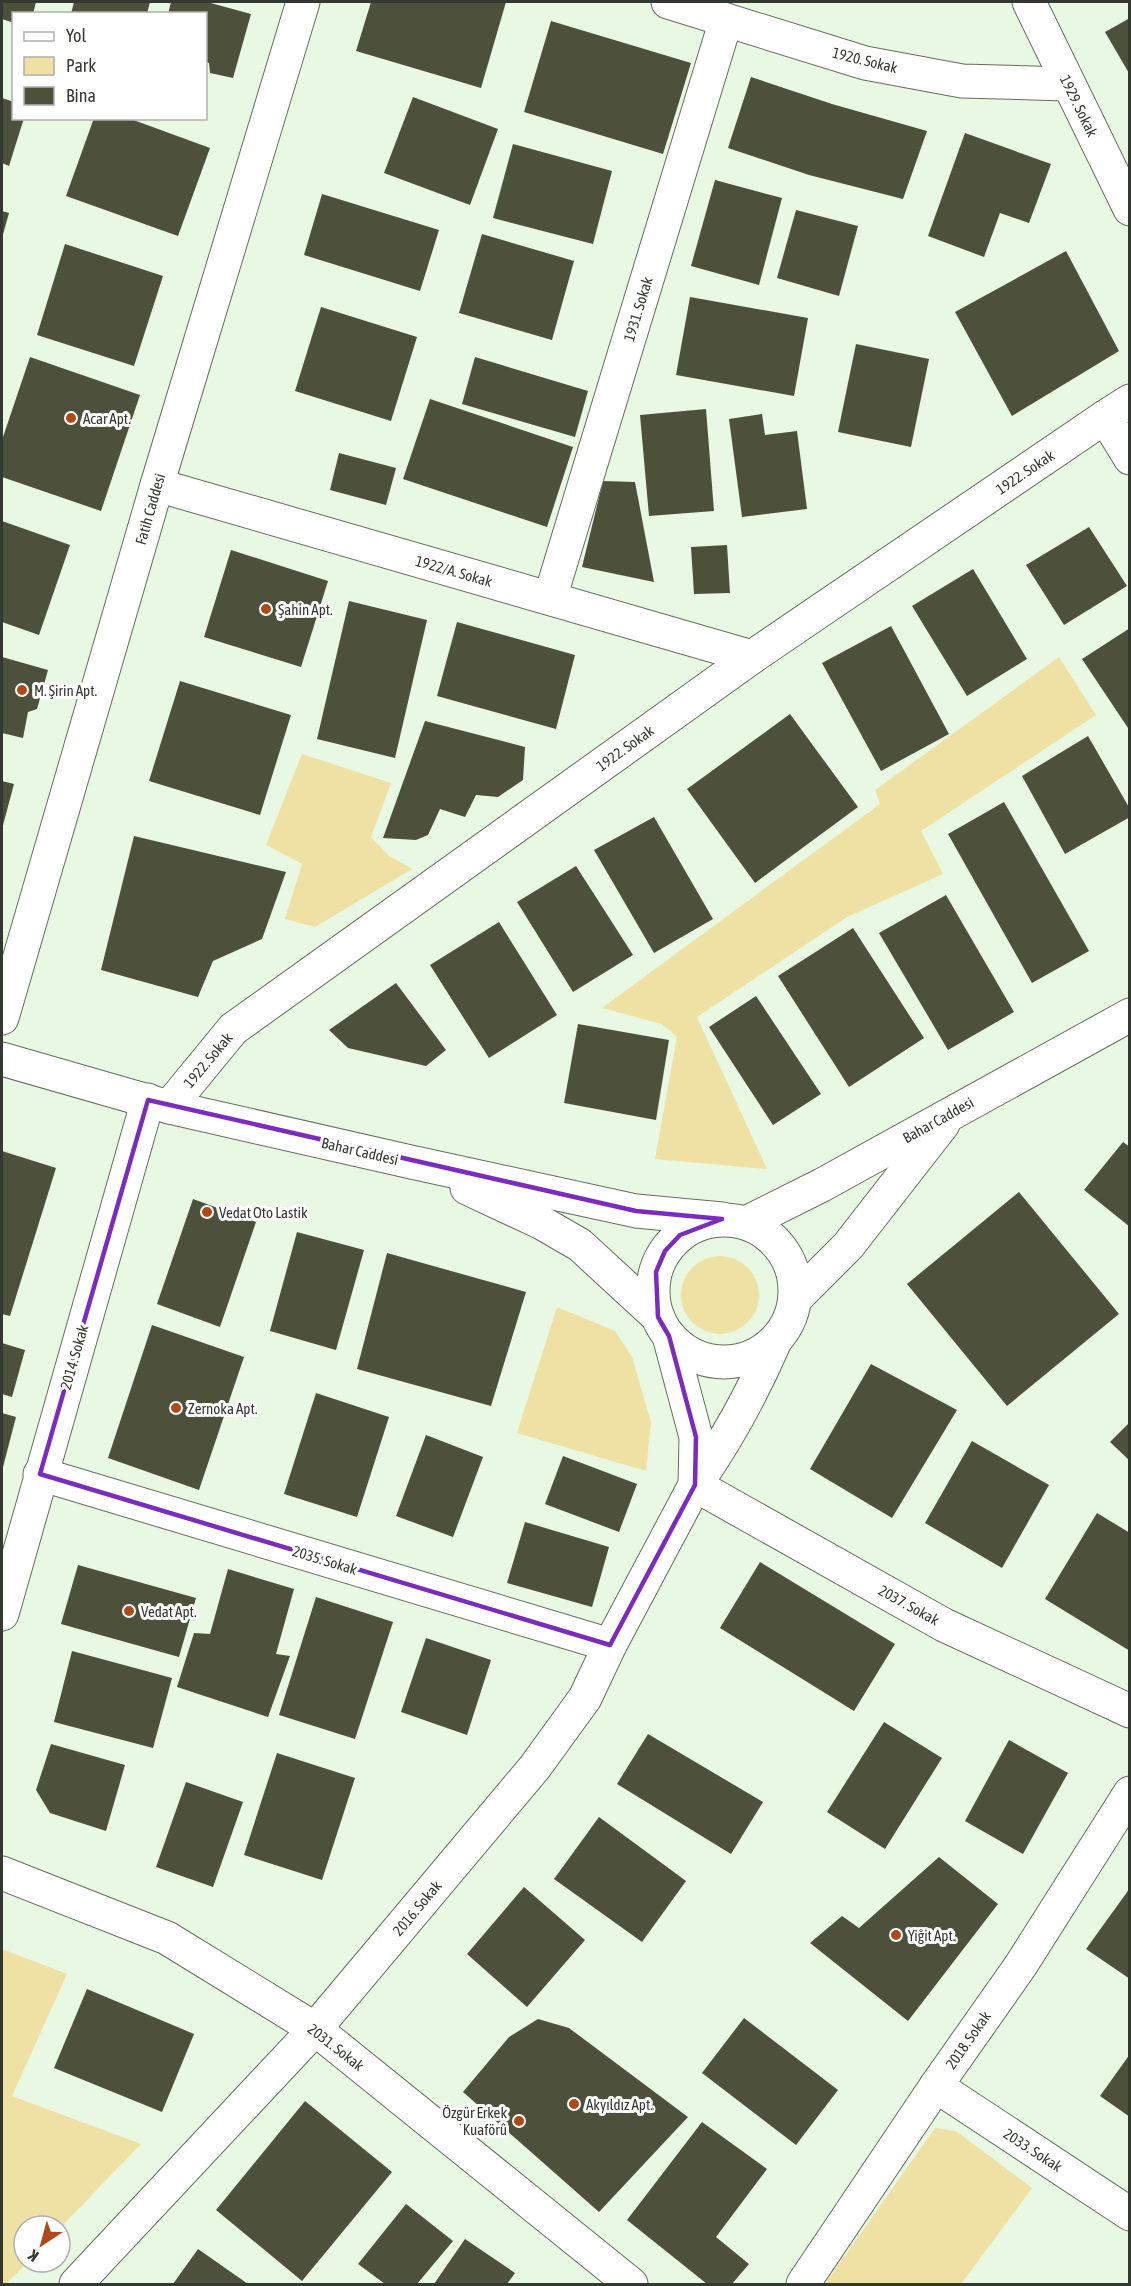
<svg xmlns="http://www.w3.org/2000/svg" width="1131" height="2286" viewBox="0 0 1131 2286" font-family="'Asap Condensed',sans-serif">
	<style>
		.green { fill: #eee1a3 }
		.building { fill: #4d513c }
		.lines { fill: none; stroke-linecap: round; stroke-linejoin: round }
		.minor-casing { stroke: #626f5c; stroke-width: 35 }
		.minor { stroke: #fff; stroke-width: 33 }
		.marked { fill: none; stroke: #7b2cbf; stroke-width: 4.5; stroke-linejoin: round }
		.poi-dot { fill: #ae491c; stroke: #fff; stroke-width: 2 }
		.labels { text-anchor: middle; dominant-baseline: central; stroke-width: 6; stroke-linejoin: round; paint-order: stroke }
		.street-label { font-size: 15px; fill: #333931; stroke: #fff }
		.poi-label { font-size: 15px; fill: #333931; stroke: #fff; text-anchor: start }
	</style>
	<rect width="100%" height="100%" fill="#e9f8e2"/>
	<g class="green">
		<polygon points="1059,657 1096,715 921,831 943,874 847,917 697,1017 767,1169 655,1159 677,1037 662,1024 602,1008 880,804 875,790"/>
		<polygon points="302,754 391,783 371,837 388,855 412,869 315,927 285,919 302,864 266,845"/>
		<circle cx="720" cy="1295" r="39"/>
		<polygon points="557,1307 615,1331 632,1357 651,1422 646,1471 517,1433"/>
		<polygon points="2,1949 67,1974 12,2096 141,2144 60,2228 60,2226 24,2226 24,2262 28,2262 6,2284 2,2284"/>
		<polygon points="935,2128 956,2131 1032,2188 961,2284 825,2284"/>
	</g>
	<g class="building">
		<polygon points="2,2 36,2 33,14 14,14 14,23 2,19"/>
		<polygon points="74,2 150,2 147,14 71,14"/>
		<polygon points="171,2 207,2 251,14 233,78 210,73 209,63 206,62 206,14 168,14"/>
		<polygon points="371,2 506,2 481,88 356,51"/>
		<polygon points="1130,18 1130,75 1105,32"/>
		<polygon points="551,21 691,63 663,154 524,112"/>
		<polygon points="751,77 832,104 927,131 903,199 809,175 728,148"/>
		<polygon points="413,97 498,129 470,205 384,173"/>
		<polygon points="2,98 14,102 14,118 24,118 9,166 2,163"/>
		<polygon points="94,118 128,118 210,148 178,236 66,196"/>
		<polygon points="965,133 1051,164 1029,223 1000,213 984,257 928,236"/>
		<polygon points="513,144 612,171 593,244 493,218"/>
		<polygon points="715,180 782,198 759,285 691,266"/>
		<polygon points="322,194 439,230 420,291 304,255"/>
		<polygon points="796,210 858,226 839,296 777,278"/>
		<polygon points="2,211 9,213 2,238"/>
		<polygon points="482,234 574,261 552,340 459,313"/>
		<polygon points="65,244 163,276 134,366 37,335"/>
		<polygon points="1066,251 1119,351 1012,416 955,312"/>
		<polygon points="690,297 808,318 794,396 676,375"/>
		<polygon points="321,307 417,337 391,421 295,391"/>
		<polygon points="856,344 929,359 911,447 838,432"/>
		<polygon points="30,357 140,395 101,511 2,477 2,440"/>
		<polygon points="475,357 588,391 575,437 462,404"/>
		<polygon points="430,399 573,447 547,527 403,479"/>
		<polygon points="706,409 714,511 649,516 640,415"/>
		<polygon points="762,414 765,435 797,431 807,509 742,517 729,419"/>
		<polygon points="339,453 396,468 386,505 330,490"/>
		<polygon points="603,481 635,482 654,582 582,567"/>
		<polygon points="2,521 70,545 39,635 2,622"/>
		<polygon points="1089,527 1127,586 1064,625 1026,565"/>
		<polygon points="727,545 730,593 694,594 691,547"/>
		<polygon points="231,550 328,581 301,667 204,637"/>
		<polygon points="973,569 1027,659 967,696 912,606"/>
		<polygon points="349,601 427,620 395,758 317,739"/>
		<polygon points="457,622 575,655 556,729 437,696"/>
		<polygon points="891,626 949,734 881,771 822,663"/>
		<polygon points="1130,628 1130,731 1082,659"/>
		<polygon points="2,657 48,670 37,709 28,712 23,738 2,733"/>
		<polygon points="180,681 291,715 260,815 149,781"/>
		<polygon points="790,714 858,807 755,883 687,789"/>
		<polygon points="425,721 525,747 523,780 498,797 476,795 465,817 440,809 428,835 416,840 383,838"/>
		<polygon points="1088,736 1130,809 1130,817 1065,854 1022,776"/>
		<polygon points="2,781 14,784 2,829"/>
		<polygon points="1004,802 1089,951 1032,983 948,834"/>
		<polygon points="654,817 713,919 654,953 594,850"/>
		<polygon points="134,836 286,872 262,939 213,961 198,997 101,970"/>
		<polygon points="576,866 633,955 573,992 517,902"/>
		<polygon points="946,895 1014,1012 948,1050 879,933"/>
		<polygon points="499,922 557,1015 489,1058 430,965"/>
		<polygon points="853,928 924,1038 849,1087 778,976"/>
		<polygon points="396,983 446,1050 426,1066 348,1048 329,1030"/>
		<polygon points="756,996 821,1094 773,1125 709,1027"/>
		<polygon points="578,1024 669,1040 656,1120 564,1103"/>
		<polygon points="1123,1142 1130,1147 1130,1227 1084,1190"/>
		<polygon points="2,1151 56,1168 10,1316 2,1314"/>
		<polygon points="1019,1192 1119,1314 1007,1406 907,1284"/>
		<polygon points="193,1199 256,1222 220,1327 157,1304"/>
		<polygon points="297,1232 364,1250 336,1350 270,1331"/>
		<polygon points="387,1253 526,1292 491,1406 357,1369"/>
		<polygon points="152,1325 244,1357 199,1490 108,1458"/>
		<polygon points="2,1343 25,1350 12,1397 2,1394"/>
		<polygon points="871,1364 957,1410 892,1518 810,1469"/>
		<polygon points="316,1393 389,1417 357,1517 284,1494"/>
		<polygon points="2,1413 16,1417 2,1471"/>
		<polygon points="1130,1422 1130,1461 1110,1442"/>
		<polygon points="426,1435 483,1457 453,1537 396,1516"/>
		<polygon points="972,1441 1049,1485 1002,1568 925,1523"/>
		<polygon points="563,1456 637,1484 619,1532 545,1504"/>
		<polygon points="1097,1513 1130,1533 1130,1651 1045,1599"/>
		<polygon points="525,1522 609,1547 592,1607 507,1583"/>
		<polygon points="760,1562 895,1644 854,1711 720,1628"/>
		<polygon points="78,1565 196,1598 179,1657 61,1624"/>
		<polygon points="228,1569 294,1589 276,1654 290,1656 268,1717 177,1687 194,1633 210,1634"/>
		<polygon points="316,1597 393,1622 355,1739 279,1715"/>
		<polygon points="426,1638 491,1660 467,1735 401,1712"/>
		<polygon points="72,1651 172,1678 153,1748 54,1722"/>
		<polygon points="884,1722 942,1758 885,1849 827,1812"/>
		<polygon points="648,1734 763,1802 731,1854 617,1784"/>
		<polygon points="1009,1740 1068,1773 1023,1854 965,1821"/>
		<polygon points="51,1744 125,1765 106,1831 50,1813 36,1790"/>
		<polygon points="277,1753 355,1778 322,1880 244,1855"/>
		<polygon points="186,1782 243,1802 213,1887 156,1867"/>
		<polygon points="599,1817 686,1881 642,1942 554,1879"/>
		<polygon points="939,1857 998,1904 908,2021 810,1943 842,1916 859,1928"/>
		<polygon points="524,1887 585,1940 527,2007 467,1954"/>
		<polygon points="1130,1888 1130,1979 1086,1949"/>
		<polygon points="87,1989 194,2034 162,2112 54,2068"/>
		<polygon points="744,2018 838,2090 796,2145 702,2073"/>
		<polygon points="538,2019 569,2028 688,2117 599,2212 463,2092 509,2037"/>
		<polygon points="1130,2054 1130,2117 1100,2096"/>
		<polygon points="305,2101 392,2172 302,2281 216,2210"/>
		<polygon points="702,2122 767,2169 716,2237 749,2264 732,2284 707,2284 627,2220"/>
		<polygon points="406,2204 453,2241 417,2284 385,2284 358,2264"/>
		<polygon points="465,2239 515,2273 507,2284 434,2284"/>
		<polygon points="198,2249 248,2284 173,2284"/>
	</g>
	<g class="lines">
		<defs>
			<g id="minor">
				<polyline points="668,2 865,63 962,81 1067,84"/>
				<polyline points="1029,2 1130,209"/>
				<polyline points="1130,401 1105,417 1130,458"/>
				<polyline points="157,485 752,657"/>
				<polyline points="550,598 726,20"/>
				<polyline points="2,1018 157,485 303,2"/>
				<polyline points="2,1059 169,1107 411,1162 636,1211 722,1219"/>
				<polyline points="169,1107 233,1029 752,657 1105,417"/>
				<polyline points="467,1188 542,1223 580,1245 658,1317"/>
				<circle cx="724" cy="1291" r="71"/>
				<polyline points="746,1223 822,1185 1130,1015"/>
				<polyline points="795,1299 848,1246 943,1124"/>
				<path d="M669,1336L696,1437L695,1485C727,1440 753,1392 775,1341"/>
				<polyline points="40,1474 610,1645"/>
				<polyline points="2,1614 148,1100"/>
				<polyline points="2,1873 167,1938 315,2029 631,2284"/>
				<polyline points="936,2086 1130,2214"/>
				<polyline points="76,2284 315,2029 535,1767 585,1698 610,1645 695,1485 944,1625 1130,1711"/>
				<polyline points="803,2284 936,2086 1021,1965 1130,1793"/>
			</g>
		</defs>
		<use href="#minor" class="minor-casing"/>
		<use href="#minor" class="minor"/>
	</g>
	<path class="marked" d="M148,1100L636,1211L722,1219L680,1235L665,1251L656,1272L658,1317L669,1336L696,1437L695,1485L610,1645L40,1474Z"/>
	<g class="poi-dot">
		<circle cx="71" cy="418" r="6"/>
		<circle cx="266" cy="609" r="6"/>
		<circle cx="22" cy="690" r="6"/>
		<circle cx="207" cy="1212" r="6"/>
		<circle cx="176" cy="1408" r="6"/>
		<circle cx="129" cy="1611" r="6"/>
		<circle cx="896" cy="1935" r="6"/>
		<circle cx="574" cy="2104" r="6"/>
		<circle cx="519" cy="2121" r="6"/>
	</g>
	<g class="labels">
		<g class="street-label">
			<text transform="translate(865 60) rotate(14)">1920. Sokak</text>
			<text transform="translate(1079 106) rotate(64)">1929. Sokak</text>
			<text transform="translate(638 309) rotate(-73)">1931. Sokak</text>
			<text transform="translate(1025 472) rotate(-34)">1922. Sokak</text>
			<text transform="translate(150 509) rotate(-74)">Fatih Caddesi</text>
			<text transform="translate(454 571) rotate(16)">1922/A. Sokak</text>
			<text transform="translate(625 748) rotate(-36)">1922. Sokak</text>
			<text transform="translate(208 1060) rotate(-50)">1922. Sokak</text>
			<text transform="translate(938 1120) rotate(-29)">Bahar Caddesi</text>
			<text transform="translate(360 1151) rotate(13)">Bahar Caddesi</text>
			<text transform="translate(74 1357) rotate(-74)">2014. Sokak</text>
			<text transform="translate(325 1560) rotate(17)">2035. Sokak</text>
			<text transform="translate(909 1605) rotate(29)">2037. Sokak</text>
			<text transform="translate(417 1908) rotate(-50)">2016. Sokak</text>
			<text transform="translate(968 2040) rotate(-55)">2018. Sokak</text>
			<text transform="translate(336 2047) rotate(38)">2031. Sokak</text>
			<text transform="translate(1033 2150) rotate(33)">2033. Sokak</text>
		</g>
		<g class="poi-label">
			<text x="83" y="418">Acar Apt.</text>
			<text x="278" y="609">Şahin Apt.</text>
			<text x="34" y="690">M. Şirin Apt.</text>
			<text x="219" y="1212">Vedat Oto Lastik</text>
			<text x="188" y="1408">Zernoka Apt.</text>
			<text x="141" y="1611">Vedat Apt.</text>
			<text x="908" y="1935">Yiğit Apt.</text>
			<text x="586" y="2104">Akyıldız Apt.</text>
			<text x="507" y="2112" text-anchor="end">Özgür Erkek<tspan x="507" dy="17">Kuaförü</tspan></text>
		</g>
	</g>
	<rect width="1131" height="2286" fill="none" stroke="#333931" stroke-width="6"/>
	<rect x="12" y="12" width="195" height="108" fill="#ffffff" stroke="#adb0ad" stroke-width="1.5"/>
	<rect x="24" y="32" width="30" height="9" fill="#ffffff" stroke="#adb0ad" stroke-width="1.5"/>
	<text x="66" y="42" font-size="18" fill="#333931">Yol</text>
	<rect x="24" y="57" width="30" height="18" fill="#eee1a3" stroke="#adb0ad" stroke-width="1.5"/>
	<text x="66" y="72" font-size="18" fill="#333931">Park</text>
	<rect x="24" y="87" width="30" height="18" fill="#4d513c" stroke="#adb0ad" stroke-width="1.5"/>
	<text x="66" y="102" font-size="18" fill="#333931">Bina</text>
	<g transform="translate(42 2244) rotate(216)"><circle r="28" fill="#ffffff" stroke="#adb0ad" stroke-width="1.5"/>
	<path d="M0-4.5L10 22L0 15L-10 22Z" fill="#ae491c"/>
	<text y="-9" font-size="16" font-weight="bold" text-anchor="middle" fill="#333931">K</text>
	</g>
</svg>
